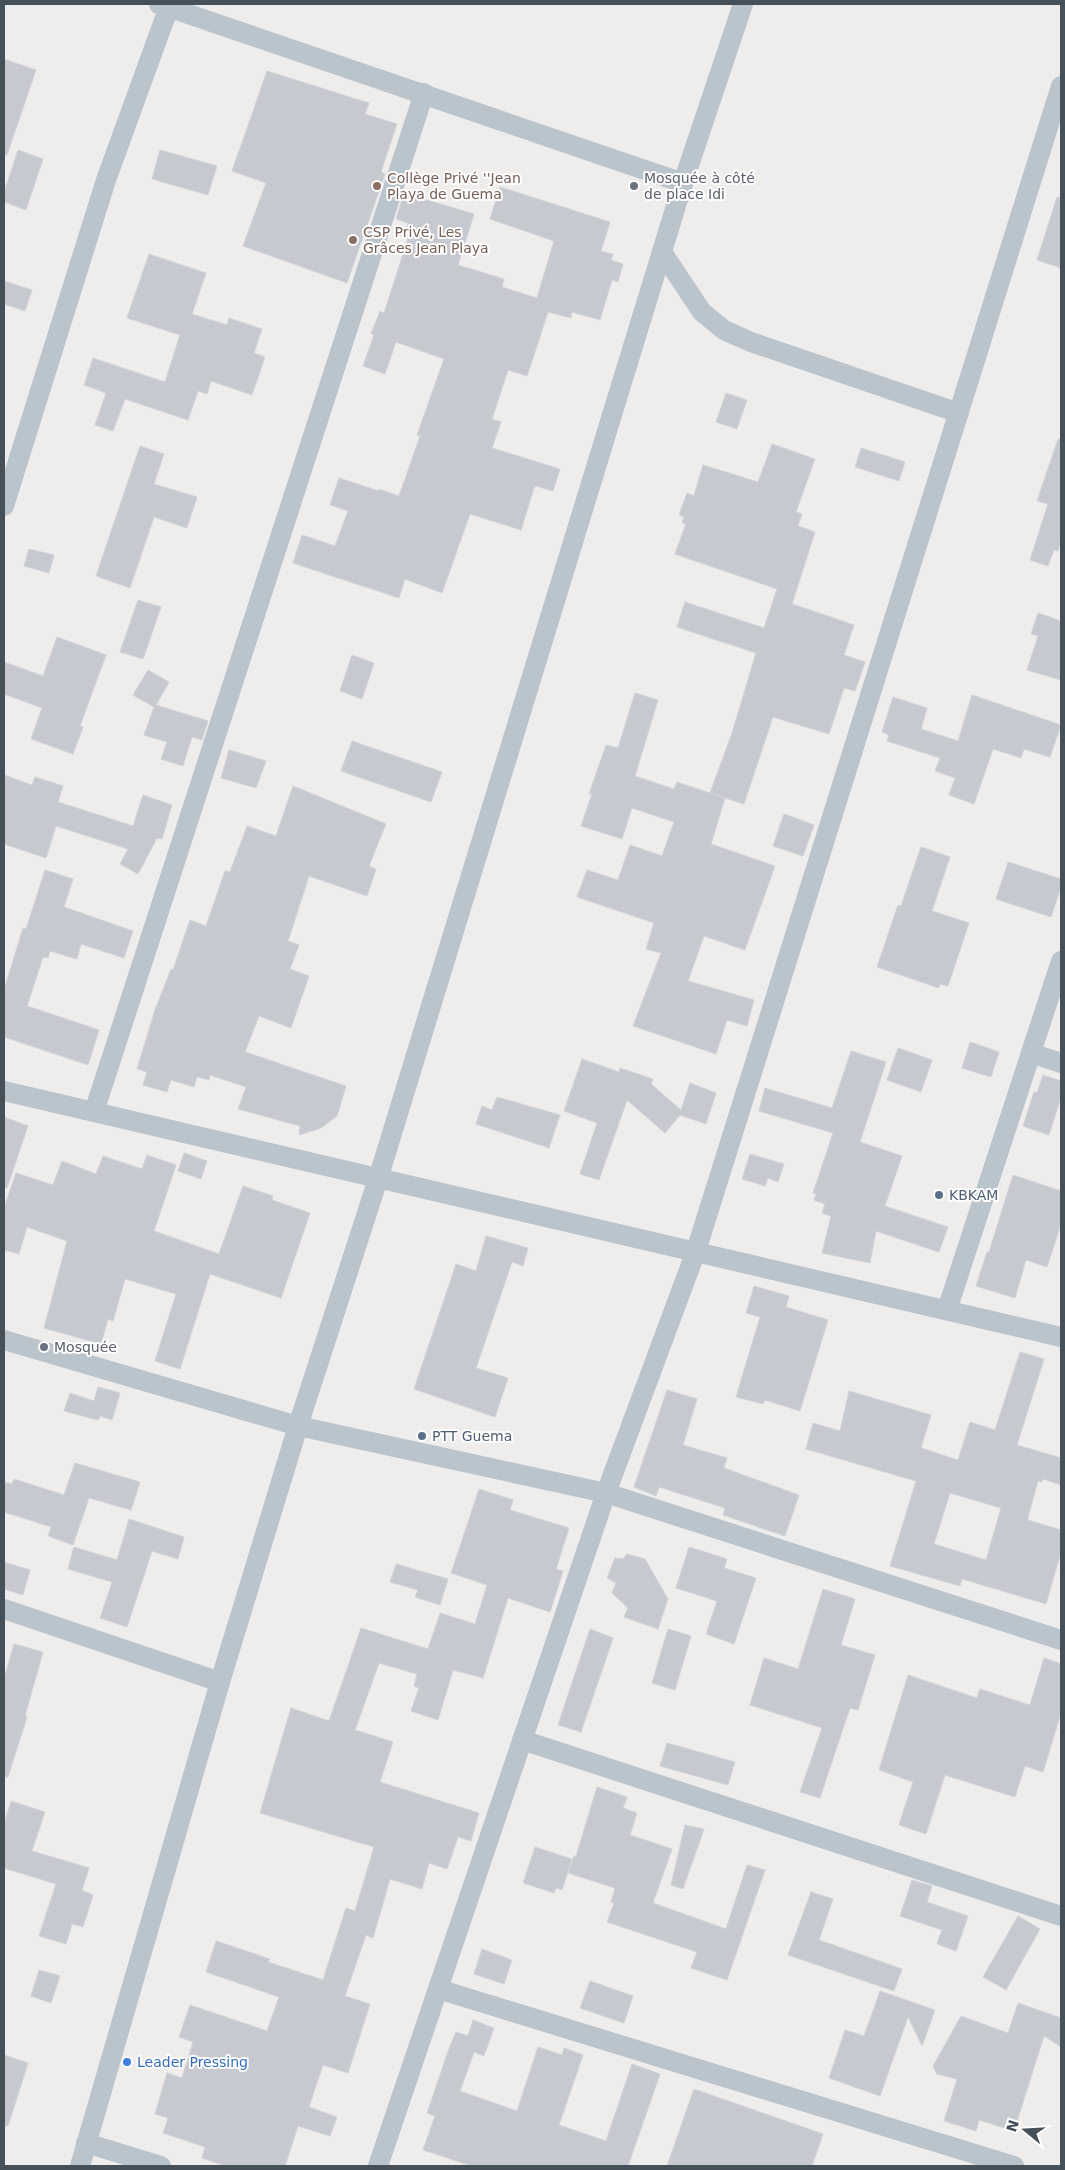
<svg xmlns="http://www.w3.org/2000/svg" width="1065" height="2170" viewBox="0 0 1065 2170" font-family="'DejaVu Sans',sans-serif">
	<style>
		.building { fill: #c6c9cf; stroke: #d0d3d8; fill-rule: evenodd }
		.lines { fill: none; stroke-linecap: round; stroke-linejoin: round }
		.street { stroke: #bac4cc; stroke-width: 20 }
		.education-dot { fill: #8d6e63; stroke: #fff; stroke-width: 2 }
		.worship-dot { fill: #6b7280; stroke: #fff; stroke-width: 2 }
		.service-dot { fill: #5c6f8a; stroke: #fff; stroke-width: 2 }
		.shop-dot { fill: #3f7fe0; stroke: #fff; stroke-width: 2 }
		.labels { text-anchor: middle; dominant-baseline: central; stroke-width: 4; stroke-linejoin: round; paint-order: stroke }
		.education-label { font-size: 14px; fill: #785e54; stroke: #fff; text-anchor: start }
		.worship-label { font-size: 14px; fill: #5b616d; stroke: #fff; text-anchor: start }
		.service-label { font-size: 14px; fill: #4e5e75; stroke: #fff; text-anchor: start }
		.shop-label { font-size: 14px; fill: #366cbe; stroke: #fff; text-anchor: start }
	</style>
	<rect width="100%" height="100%" fill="#efecec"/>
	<g class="building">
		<polygon points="4,59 36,70 7,155 4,155"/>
		<polygon points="267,71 369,103 365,114 397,124 381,172 385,174 347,283 243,246 266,183 232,171"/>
		<polygon points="18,150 43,159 26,210 4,202 4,193"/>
		<polygon points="160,150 217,166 208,195 152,179"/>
		<polygon points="500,187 610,222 601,251 613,254 611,260 623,264 618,282 612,280 600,320 572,312 571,318 548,312 527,376 508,370 492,419 501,422 492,448 560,469 553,491 536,486 534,488 521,530 470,514 442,593 405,579 399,598 293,563 302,535 335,546 348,511 330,505 339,478 379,491 379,489 399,496 420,436 417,435 444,359 396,342 385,374 363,366 374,335 371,334 380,311 384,313 411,229 407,228 408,223 396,219 404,193 474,214 458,265 504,279 502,287 537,298 554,241 490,219"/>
		<polygon points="1057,197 1061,198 1061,268 1037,260"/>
		<polygon points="149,254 206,273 192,314 227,325 229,318 262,329 254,353 265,357 252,395 211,381 207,394 198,391 188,420 125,399 113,431 95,425 106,393 84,385 93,358 165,382 180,335 127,318"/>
		<polygon points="4,281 32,290 25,311 4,304"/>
		<polygon points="726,393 747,400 737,429 716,422"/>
		<polygon points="1058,439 1061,439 1061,541 1058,551 1054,550 1048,566 1030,560 1048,504 1037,501"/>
		<polygon points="772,444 815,459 796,512 802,514 798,526 815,532 792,604 854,625 844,655 865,662 855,691 844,688 829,734 773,717 744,804 710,793 732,733 756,653 677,627 685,602 764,628 777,589 675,554 686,524 682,523 684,517 679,515 687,493 694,496 703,465 758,482"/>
		<polygon points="140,446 164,454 154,484 197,497 187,528 154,517 130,588 96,576"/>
		<polygon points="861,448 905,462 899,481 855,467"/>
		<polygon points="29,549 54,555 49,573 24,566"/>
		<polygon points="138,600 161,607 143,659 120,652"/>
		<polygon points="1038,613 1061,621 1061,680 1027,670 1038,636 1031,634"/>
		<polygon points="57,637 106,655 80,726 83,727 73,754 31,739 42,708 4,694 4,662 43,676"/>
		<polygon points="352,655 374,663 362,699 340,691"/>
		<polygon points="148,670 169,682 156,705 208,721 202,740 192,737 183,766 161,759 167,742 144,735 154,707 133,695"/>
		<polygon points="635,693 658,700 635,776 674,789 677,782 725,798 711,844 775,866 745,950 704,936 688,981 754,1000 747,1026 727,1020 716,1054 633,1026 661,953 646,949 654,923 577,897 587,870 618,880 630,845 662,856 674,822 632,808 622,839 581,826 592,794 589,794 606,745 618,748"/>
		<polygon points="972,695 1061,725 1050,757 1024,749 1021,758 993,749 974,804 949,795 955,778 935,771 940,758 887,741 889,735 882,732 893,697 927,708 921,729 958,741"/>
		<polygon points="352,741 442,772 431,802 341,771"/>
		<polygon points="229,750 266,761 256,788 221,778"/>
		<polygon points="4,775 32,785 35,777 63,786 58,802 133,826 143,795 172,805 162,839 157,838 138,874 120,864 128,849 56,826 46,858 4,844"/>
		<polygon points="293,786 386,824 369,866 376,869 367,896 309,876 288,941 299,945 290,969 309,976 291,1028 259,1016 245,1052 346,1086 337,1116 321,1128 299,1135 300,1126 238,1109 246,1087 210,1075 209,1080 197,1077 194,1087 171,1080 167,1092 143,1085 147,1072 137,1069 155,1010 171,969 173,970 190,920 206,926 225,871 230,872 247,826 276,836"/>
		<polygon points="784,814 814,825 803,856 773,846"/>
		<polygon points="921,847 950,857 932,911 969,923 948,986 940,984 939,988 877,967 898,905 901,906"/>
		<polygon points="1008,862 1061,879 1061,887 1051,917 996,899"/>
		<polygon points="45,870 73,879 64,907 133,931 124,958 81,944 77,959 50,951 48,958 43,957 27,1006 99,1030 88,1065 4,1037 4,990 23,928 26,929"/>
		<polygon points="970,1042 999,1052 991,1077 962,1068"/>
		<polygon points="898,1048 932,1060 921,1092 887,1080"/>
		<polygon points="851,1051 886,1062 860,1142 902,1156 885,1206 948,1227 939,1252 876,1231 870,1263 822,1253 831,1216 822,1213 825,1204 814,1200 816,1194 813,1193 833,1133 759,1111 765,1088 832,1108"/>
		<polygon points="582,1059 619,1072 620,1068 653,1079 651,1084 681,1110 690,1083 716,1093 706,1124 680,1115 665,1133 627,1100 599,1180 580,1174 597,1123 564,1111"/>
		<polygon points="1043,1075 1061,1081 1061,1097 1049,1135 1023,1126 1034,1092 1037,1093"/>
		<polygon points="497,1097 560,1115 549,1148 476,1124 482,1106 492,1110"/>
		<polygon points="4,1117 28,1126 7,1188 4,1187"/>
		<polygon points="184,1153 207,1161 201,1179 178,1171"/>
		<polygon points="750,1154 784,1164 778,1182 768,1178 765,1186 742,1179"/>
		<polygon points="147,1155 176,1165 154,1231 219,1254 243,1186 273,1196 272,1200 310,1213 281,1298 210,1274 180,1369 155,1361 176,1294 125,1279 113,1321 108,1319 101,1344 44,1328 67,1241 27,1227 19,1254 4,1250 4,1208 16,1173 53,1185 62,1161 96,1174 103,1156 142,1169"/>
		<polygon points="1013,1175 1061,1191 1061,1224 1047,1267 1026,1260 1015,1298 976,1286 987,1252 989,1252"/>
		<polygon points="486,1236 528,1248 523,1266 512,1262 476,1368 508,1378 495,1417 414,1389 456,1264 476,1271"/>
		<polygon points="754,1286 789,1296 786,1307 828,1320 800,1411 765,1400 763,1404 736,1397 760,1317 746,1313"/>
		<path d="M1020,1352L1044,1359L1017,1445L1061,1458V1485L1043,1479L1042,1482L1038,1481L1028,1517V1520L1061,1530V1552L1046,1604L962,1579L960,1586L890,1566L916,1481L806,1449L813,1423L840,1431L849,1391L931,1415L921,1448L958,1460L970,1422L995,1430ZM950,1493L1001,1508L986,1560L934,1544Z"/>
		<polygon points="98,1387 120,1393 112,1420 100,1416 98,1420 64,1411 70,1393 94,1401"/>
		<polygon points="667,1390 697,1399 683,1445 727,1458 724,1468 799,1495 785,1536 723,1515 725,1508 659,1487 656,1496 634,1487"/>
		<polygon points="75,1463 140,1482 131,1510 89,1498 73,1545 48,1536 51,1527 4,1512 4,1482 12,1484 14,1479 64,1495"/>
		<polygon points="479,1489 513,1500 510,1510 569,1528 556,1569 563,1571 550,1612 508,1598 483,1678 453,1670 438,1720 411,1711 419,1688 414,1686 417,1674 379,1663 355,1730 393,1742 380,1782 479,1813 471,1841 458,1837 447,1869 429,1863 422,1889 390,1879 373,1938 366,1935 345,1996 370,2004 348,2073 323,2065 309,2107 337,2117 330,2136 298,2126 285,2166 226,2166 202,2158 205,2147 163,2133 168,2118 155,2114 167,2073 182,2078 193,2042 179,2037 190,2005 267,2031 279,1997 206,1972 216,1941 270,1959 268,1962 323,1980 346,1908 355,1911 374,1847 260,1813 291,1708 329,1721 361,1628 428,1649 440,1613 475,1624 487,1585 451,1573"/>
		<polygon points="129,1519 184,1537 178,1559 152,1551 127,1627 100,1618 112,1582 68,1569 74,1547 117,1560"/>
		<polygon points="689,1547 727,1559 724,1568 756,1578 734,1644 706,1634 717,1601 676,1588"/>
		<polygon points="627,1554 645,1559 668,1599 658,1629 624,1617 628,1608 612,1593 616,1583 607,1578 615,1558 623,1559"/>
		<polygon points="4,1562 30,1570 23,1595 4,1589"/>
		<polygon points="396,1564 448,1579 440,1605 415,1597 418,1590 390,1582"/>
		<polygon points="823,1589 855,1599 841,1645 875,1655 858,1710 850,1708 820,1798 800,1792 822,1728 750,1705 764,1658 798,1669"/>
		<polygon points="590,1629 613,1638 581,1732 558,1725"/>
		<polygon points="668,1629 691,1636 675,1690 652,1683"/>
		<polygon points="14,1644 43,1652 25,1716 27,1717 8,1777 4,1777 4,1679"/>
		<polygon points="1044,1658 1061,1664 1061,1713 1043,1772 1025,1766 1015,1797 945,1775 926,1834 899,1825 913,1782 879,1770 908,1675 977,1698 980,1689 1030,1705"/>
		<polygon points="667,1743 735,1762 728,1785 660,1766"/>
		<polygon points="597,1787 627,1797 623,1808 637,1813 630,1835 672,1849 653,1903 726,1929 747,1865 765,1870 727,1980 691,1968 697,1952 607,1922 614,1903 611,1902 615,1888 568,1873 574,1856 576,1856"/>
		<polygon points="11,1801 45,1812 32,1851 89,1868 82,1890 93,1895 83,1927 72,1924 66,1944 39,1936 56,1884 4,1868 4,1824"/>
		<polygon points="685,1825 704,1829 683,1889 671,1885"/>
		<polygon points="535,1847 572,1859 562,1890 556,1888 554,1893 523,1883"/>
		<polygon points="912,1880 932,1886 927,1902 968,1916 956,1951 937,1944 942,1930 900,1916"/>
		<polygon points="811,1892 833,1899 819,1940 902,1969 894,1991 788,1955"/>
		<polygon points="1018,1916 1040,1929 1006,1990 983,1977"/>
		<polygon points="482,1949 512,1960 504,1984 474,1974"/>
		<polygon points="39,1970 60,1976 51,2003 31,1996"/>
		<polygon points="590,1981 633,1996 624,2023 580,2008"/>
		<polygon points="880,1991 935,2010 922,2046 908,2017 880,2096 829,2078 845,2030 864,2036"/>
		<polygon points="1018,2003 1061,2018 1061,2047 1044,2036 1014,2131 979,2120 976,2131 944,2121 957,2079 937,2074 933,2066 961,2016 1008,2033"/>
		<polygon points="473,2020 494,2028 484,2056 474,2052 460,2091 517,2111 538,2047 562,2055 564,2048 583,2055 559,2125 606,2141 632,2064 660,2074 628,2166 472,2166 423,2150 435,2116 427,2113 450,2046 456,2032 468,2036"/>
		<polygon points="4,2055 28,2063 8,2126 4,2126"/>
		<polygon points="694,2089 823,2134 812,2166 667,2166"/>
	</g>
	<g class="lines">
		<g class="street">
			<polyline points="159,4 683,183"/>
			<polyline points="662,252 702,312 724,330 751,342 959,413"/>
			<polyline points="4,506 106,180 170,4"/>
			<polyline points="1031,1053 1061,1063"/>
			<polyline points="4,1091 1061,1337"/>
			<polyline points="94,1112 424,93"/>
			<polyline points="947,1310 1061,961"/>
			<polyline points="4,1340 298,1426 606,1493 1061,1640"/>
			<polyline points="4,1609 220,1682"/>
			<polyline points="522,1740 1061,1916"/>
			<polyline points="438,1989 1014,2166"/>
			<polyline points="86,2143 161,2166"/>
			<polyline points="80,2166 220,1682 298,1426 378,1179 683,183 743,4"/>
			<polyline points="378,2166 606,1493 696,1251 1061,86"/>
		</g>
	</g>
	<g class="education-dot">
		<circle cx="377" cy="186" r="5"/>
		<circle cx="353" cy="240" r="5"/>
	</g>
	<g class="worship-dot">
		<circle cx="634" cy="186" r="5"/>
		<circle cx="44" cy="1347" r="5"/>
	</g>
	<g class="service-dot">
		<circle cx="939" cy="1195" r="5"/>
		<circle cx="422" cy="1436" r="5"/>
	</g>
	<circle class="shop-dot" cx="127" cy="2062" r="5"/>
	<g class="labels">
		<g class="education-label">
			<text x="387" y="178">Collège Privé ''Jean<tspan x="387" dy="16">Playa de Guema</tspan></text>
			<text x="363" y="232">CSP Privé, Les<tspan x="363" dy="16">Grâces Jean Playa</tspan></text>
		</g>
		<g class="worship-label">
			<text x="644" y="178">Mosquée à côté<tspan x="644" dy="16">de place Idi</tspan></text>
			<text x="54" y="1347">Mosquée</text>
		</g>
		<g class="service-label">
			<text x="949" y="1195">KBKAM</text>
			<text x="432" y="1436">PTT Guema</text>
		</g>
		<g class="shop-label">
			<text x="137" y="2062">Leader Pressing</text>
		</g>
	</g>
	<rect width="1065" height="2170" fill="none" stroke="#455059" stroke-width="10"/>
	<g transform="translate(1025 2130) rotate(288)" stroke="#ffffff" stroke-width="4" paint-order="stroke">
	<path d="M0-4L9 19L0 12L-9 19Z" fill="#455059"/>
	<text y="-8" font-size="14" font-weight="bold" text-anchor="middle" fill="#455059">N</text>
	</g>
</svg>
